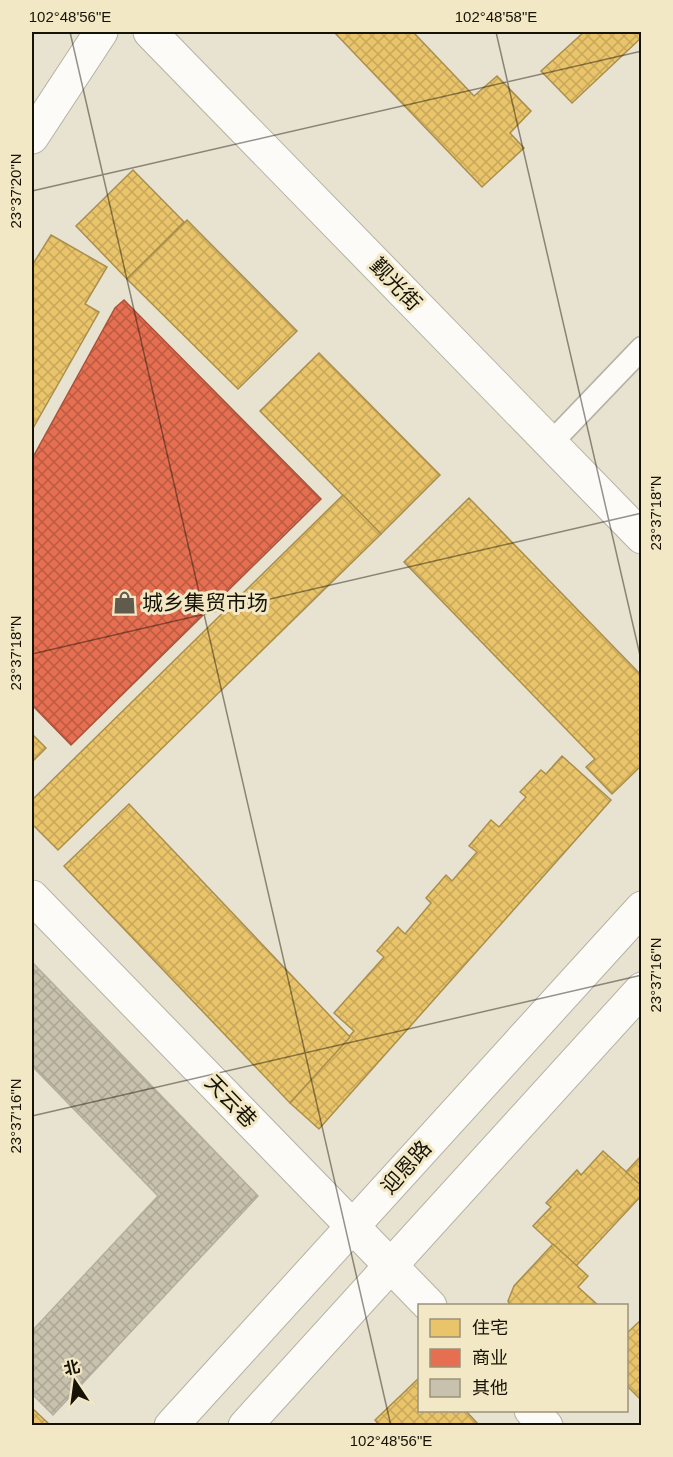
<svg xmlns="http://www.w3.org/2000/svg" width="673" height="1457" viewBox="0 0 673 1457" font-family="Helvetica,'Noto Sans SC',sans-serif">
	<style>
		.homes { fill: url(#homes-cross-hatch); stroke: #aa8f4c; stroke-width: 1.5 }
		.shops { fill: url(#shops-cross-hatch); stroke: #a8533a; stroke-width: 1.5 }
		.building { fill: url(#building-cross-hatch); stroke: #b3aea0; stroke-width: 1.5 }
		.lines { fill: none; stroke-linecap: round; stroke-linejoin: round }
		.service-casing { stroke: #b6b2a3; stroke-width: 25 }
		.minor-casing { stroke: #b6b2a3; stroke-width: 35 }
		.tertiary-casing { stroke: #b6b2a3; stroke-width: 35 }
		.service { stroke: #fcfbf8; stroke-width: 22 }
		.minor { stroke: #fcfbf8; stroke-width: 33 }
		.tertiary { stroke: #fcfbf8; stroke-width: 33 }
		.ticks { fill: none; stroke: #161206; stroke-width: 1.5; stroke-opacity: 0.45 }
		.labels { text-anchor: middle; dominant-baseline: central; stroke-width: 6; stroke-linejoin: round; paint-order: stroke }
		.street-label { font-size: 21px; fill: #161206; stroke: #f3e8c5 }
		.poi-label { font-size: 21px; fill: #161206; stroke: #f3e8c5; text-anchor: start }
		.neatline { fill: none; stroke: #161206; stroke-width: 2 }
		.ticks-label { font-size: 15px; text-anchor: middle; fill: #161206 }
	</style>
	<defs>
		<pattern id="homes-cross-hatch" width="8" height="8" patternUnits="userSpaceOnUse" patternTransform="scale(1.5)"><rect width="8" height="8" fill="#e9c46a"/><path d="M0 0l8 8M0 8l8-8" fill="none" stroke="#c7a75a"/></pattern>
		<pattern id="shops-cross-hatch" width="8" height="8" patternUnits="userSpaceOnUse" patternTransform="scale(1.5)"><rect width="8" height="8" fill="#e76f51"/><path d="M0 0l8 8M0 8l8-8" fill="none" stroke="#ba5a41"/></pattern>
		<pattern id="building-cross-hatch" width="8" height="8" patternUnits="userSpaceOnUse" patternTransform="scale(1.5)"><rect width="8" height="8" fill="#c8c1ad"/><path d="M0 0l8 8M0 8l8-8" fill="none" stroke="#aba593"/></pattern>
	</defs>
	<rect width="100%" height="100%" fill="#e8e2d0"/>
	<g class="homes">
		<polygon points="334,32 413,32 474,96 497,76 531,111 510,133 524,148 482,187"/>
		<polygon points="584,32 642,32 642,37 572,103 541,71"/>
		<polygon points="133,170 184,222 127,279 76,226"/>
		<polygon points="187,220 297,331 238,389 127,279"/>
		<polygon points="51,235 107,267 85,304 99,312 32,430 32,264 33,264"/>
		<polygon points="319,353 440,475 381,534 260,411"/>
		<polygon points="343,495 381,534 58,850 32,824 32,800"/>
		<polygon points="469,498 642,676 642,765 612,794 586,767 595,759 404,562"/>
		<polygon points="32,734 46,748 32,762"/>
		<polygon points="562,756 611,800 319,1129 290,1103 354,1031 334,1013 384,957 377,951 398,927 405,934 431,903 426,898 446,875 452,881 477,852 469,846 491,820 499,827 526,797 520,792 541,770 546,774"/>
		<polygon points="129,804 350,1037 290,1103 64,866"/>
		<polygon points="603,1151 642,1186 642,1195 576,1266 533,1226 551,1207 546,1203 577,1170 581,1175"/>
		<polygon points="642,1155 642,1186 626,1172"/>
		<polygon points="553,1244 588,1276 578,1287 599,1306 510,1306 508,1301 514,1286"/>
		<polygon points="642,1319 642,1401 626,1385 626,1334"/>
		<polygon points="420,1377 420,1410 465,1410 478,1424 476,1426 380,1426 375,1420"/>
		<polygon points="32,1408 49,1424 47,1426 32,1426"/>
	</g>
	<polygon class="shops" points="124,300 321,499 71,745 32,705 32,459 115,308"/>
	<polygon class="building" points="32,962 258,1196 53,1415 32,1394 32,1331 158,1196 32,1066"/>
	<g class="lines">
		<defs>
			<polyline id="service" points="551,443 642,348"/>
			<g id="minor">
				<polyline points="32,897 430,1306"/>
				<polyline points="531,1410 546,1426"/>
			</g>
			<g id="tertiary">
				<polyline points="150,32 642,537"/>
				<polyline points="32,137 101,32"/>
				<polyline points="171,1426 642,908"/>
				<polyline points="245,1426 642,989"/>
			</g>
		</defs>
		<use href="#service" class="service-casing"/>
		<use href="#minor" class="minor-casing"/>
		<use href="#tertiary" class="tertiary-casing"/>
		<use href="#service" class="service"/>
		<use href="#minor" class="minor"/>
		<use href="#tertiary" class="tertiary"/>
	</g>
	<path class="ticks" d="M70,32L391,1426M496,32L642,664M32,191L642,51M32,654L642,513M32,1116L642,975"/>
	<defs>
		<symbol id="shop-bare" viewBox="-9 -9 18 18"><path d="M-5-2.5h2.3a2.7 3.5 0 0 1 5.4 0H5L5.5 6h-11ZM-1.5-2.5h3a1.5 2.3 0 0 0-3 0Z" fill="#605b4d" stroke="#f3e8c5" stroke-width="2.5" paint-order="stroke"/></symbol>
	</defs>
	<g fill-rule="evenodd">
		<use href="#shop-bare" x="108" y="586" width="33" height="33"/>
	</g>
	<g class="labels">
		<g class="street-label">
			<text transform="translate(396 284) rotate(46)">觐光街</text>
			<text transform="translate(231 1101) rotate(46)">天云巷</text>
			<text transform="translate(406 1167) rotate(-48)">迎恩路</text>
		</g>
		<g class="poi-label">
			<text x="142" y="602">城乡集贸市场</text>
		</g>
	</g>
	<rect width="673" height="1457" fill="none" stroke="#f3e8c5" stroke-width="66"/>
	<rect x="418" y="1304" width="210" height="108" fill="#f3e8c5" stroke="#9b9279" stroke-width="1.5"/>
	<rect x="430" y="1319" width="30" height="18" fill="#e9c46a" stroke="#9b9279" stroke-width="1.5"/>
	<text x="472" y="1334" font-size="18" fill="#161206">住宅</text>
	<rect x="430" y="1349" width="30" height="18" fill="#e76f51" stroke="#9b9279" stroke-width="1.5"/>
	<text x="472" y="1364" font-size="18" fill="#161206">商业</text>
	<rect x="430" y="1379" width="30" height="18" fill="#c8c1ad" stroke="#9b9279" stroke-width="1.5"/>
	<text x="472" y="1394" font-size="18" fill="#161206">其他</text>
	<g transform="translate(75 1382) rotate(347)" stroke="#f3e8c5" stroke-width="4.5" paint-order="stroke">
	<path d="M0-4.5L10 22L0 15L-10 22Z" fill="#161206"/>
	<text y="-9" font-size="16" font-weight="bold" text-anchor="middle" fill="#161206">北</text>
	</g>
	<rect x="33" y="33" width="607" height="1391" class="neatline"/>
	<g class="ticks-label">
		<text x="70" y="22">102°48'56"E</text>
		<text x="496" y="22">102°48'58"E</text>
		<text transform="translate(16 191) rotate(-90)" y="5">23°37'20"N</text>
		<text transform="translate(656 513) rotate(-90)" y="5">23°37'18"N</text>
		<text transform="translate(16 653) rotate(-90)" y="5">23°37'18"N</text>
		<text transform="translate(656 975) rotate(-90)" y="5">23°37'16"N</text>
		<text transform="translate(16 1116) rotate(-90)" y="5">23°37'16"N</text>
		<text x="391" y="1446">102°48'56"E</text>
	</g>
</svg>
